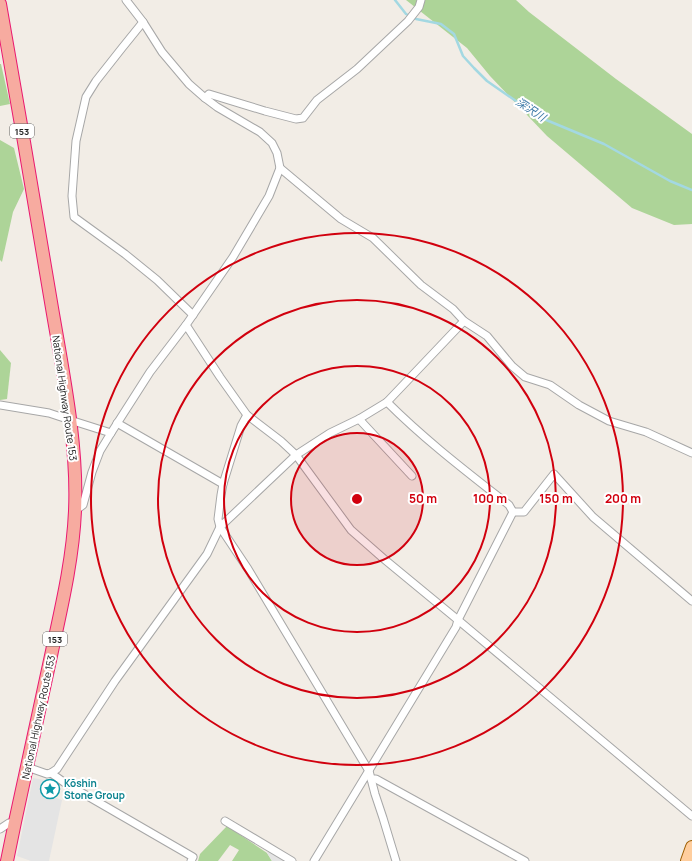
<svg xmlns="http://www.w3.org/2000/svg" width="692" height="861" viewBox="0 0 692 861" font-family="Manrope,'Noto Sans JP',sans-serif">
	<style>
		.forest { fill: #add498 }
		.parking { fill: #e4e4e4 }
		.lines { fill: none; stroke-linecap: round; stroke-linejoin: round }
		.stream { stroke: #a3d8e2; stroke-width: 2.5 }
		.minor-casing { stroke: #a7a7a7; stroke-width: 9 }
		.primary-casing { stroke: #9d5e00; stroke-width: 14 }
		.trunk-casing { stroke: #ea196f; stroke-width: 14 }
		.minor { stroke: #fff; stroke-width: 7 }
		.primary { stroke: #ffce9e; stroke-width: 12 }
		.trunk { stroke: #f7aba0; stroke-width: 12 }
		.ring { fill: none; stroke: #d1000e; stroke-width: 2 }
		.labels { text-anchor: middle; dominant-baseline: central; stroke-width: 4; stroke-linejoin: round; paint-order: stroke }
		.shield { fill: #fff; stroke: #636363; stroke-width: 1 }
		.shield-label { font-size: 9px; font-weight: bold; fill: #202020 }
		.street-label { font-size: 10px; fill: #202020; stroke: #fff }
		.culture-label { font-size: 10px; font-weight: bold; fill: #0d838f; stroke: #fff; text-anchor: start }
		.water-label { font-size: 11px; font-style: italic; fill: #3e7aa8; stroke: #fff }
		.centre { fill: #d1000e; stroke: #fff; stroke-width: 2 }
		.ring-label { font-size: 12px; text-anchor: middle; font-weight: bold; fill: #d1000e; stroke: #fff; stroke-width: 4; stroke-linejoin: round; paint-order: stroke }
	</style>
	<rect width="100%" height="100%" fill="#f2ede6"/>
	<g class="forest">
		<polygon points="406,0 516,0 529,12 616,79 692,134 692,224 674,225 632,208 547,136 490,76 467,48"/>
		<polygon points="0,64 1,64 10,104 0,106"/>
		<polygon points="0,140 14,148 24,189 13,212 2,262 0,260"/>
		<polygon points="0,350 11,363 7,399 0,400"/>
		<polygon points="227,826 267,853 272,861 232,861 239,850 230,845 218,861 198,861 200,854"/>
	</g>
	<g class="parking">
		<polygon points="33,778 45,780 42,793 62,800 49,861 31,861 17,856"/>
		<polygon points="271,848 292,861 272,861 267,853"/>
	</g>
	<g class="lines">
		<polyline class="stream" points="395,0 406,14 416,19 441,24 454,34 463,56 474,68 487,81 539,117 604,144 670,181 692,190"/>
		<defs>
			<g id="minor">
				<polyline points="143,22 122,48 96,81 86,97 76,141 72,196 74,217 125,254 157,280 193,315"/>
				<polyline points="205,98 209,94 265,111 296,119 303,118 317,100 357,69 408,21 419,7 421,0"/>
				<polyline points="280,168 341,219 373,238 421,285 453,309 464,321 487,336 512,366 525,377 550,385 579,405 609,421 646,432 692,453"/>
				<polyline points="186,325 220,377 247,415 281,441 296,455 351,530 384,559 458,620 692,816"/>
				<path d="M387,402C425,440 467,472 509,505L513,512"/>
				<polyline points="0,405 49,413 70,420 111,433"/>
				<polyline points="247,415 241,426 223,484 221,495 218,519 220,527 248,569 369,771 375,794 383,818 396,861"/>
				<polyline points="359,419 412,476"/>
				<polyline points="117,423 223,484"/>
				<polyline points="75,511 83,505 92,472 100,451 111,433 150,372 186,325 233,257 269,196 280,168 277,153 272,143 260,132 217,107 205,98 189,84 162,52 143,22 126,0"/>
				<polyline points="513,512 524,512 554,474 593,517 692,601"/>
				<polyline points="27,767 47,774 51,773 57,769 115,681 207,554 220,527 296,455 330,433 359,419 387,402 464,321"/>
				<polyline points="51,773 65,783 193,857 191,861"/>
				<polyline points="371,779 376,779 525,861"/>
				<polyline points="225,821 292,861"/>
				<polyline points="0,829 9,823 15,822"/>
				<polyline points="314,861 456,627 458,620 513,512"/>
			</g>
			<polyline id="primary" points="687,861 692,847"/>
			<path id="trunk" d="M0,4C18,105 35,207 52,308C63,373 78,445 75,511C73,558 62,605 52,651C40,708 27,765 15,822L7,861"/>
		</defs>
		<use href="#minor" class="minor-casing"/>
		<use href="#primary" class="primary-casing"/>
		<use href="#trunk" class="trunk-casing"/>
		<use href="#minor" class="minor"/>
		<use href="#primary" class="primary"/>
		<use href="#trunk" class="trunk"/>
	</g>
	<circle cx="357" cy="499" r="66" fill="#d1000e" fill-opacity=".12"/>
	<g class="ring">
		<circle cx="357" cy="499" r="66"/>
		<circle cx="357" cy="499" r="133"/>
		<circle cx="357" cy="499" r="199"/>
		<circle cx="357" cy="499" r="266"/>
	</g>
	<defs>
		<symbol id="sight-ring" viewBox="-11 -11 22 22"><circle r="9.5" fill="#fff" stroke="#0f9aa8" stroke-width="1.5"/><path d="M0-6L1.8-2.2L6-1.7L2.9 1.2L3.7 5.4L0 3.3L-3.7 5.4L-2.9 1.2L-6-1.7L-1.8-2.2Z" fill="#0f9aa8"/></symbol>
	</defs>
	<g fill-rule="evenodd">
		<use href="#sight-ring" x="39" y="778" width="22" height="22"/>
	</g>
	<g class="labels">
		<g class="shield">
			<rect x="10" y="124" width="24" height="14" rx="3"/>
			<rect x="43" y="632" width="24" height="14" rx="3"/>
		</g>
		<g class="shield-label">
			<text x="22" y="131">153</text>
			<text x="55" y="639">153</text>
		</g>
		<g class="street-label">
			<text transform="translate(65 398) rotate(82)">National Highway Route 153</text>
			<text transform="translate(38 717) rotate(-78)">National Highway Route 153</text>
		</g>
		<g class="culture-label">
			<text x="64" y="783">Kōshin<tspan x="64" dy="12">Stone Group</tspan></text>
		</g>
		<g class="water-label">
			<text transform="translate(531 109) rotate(33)">深沢川</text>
		</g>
	</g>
	<circle cx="357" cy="499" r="6" class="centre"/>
	<g class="ring-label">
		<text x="423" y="503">50 m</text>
		<text x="490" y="503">100 m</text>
		<text x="556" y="503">150 m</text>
		<text x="623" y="503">200 m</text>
	</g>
</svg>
